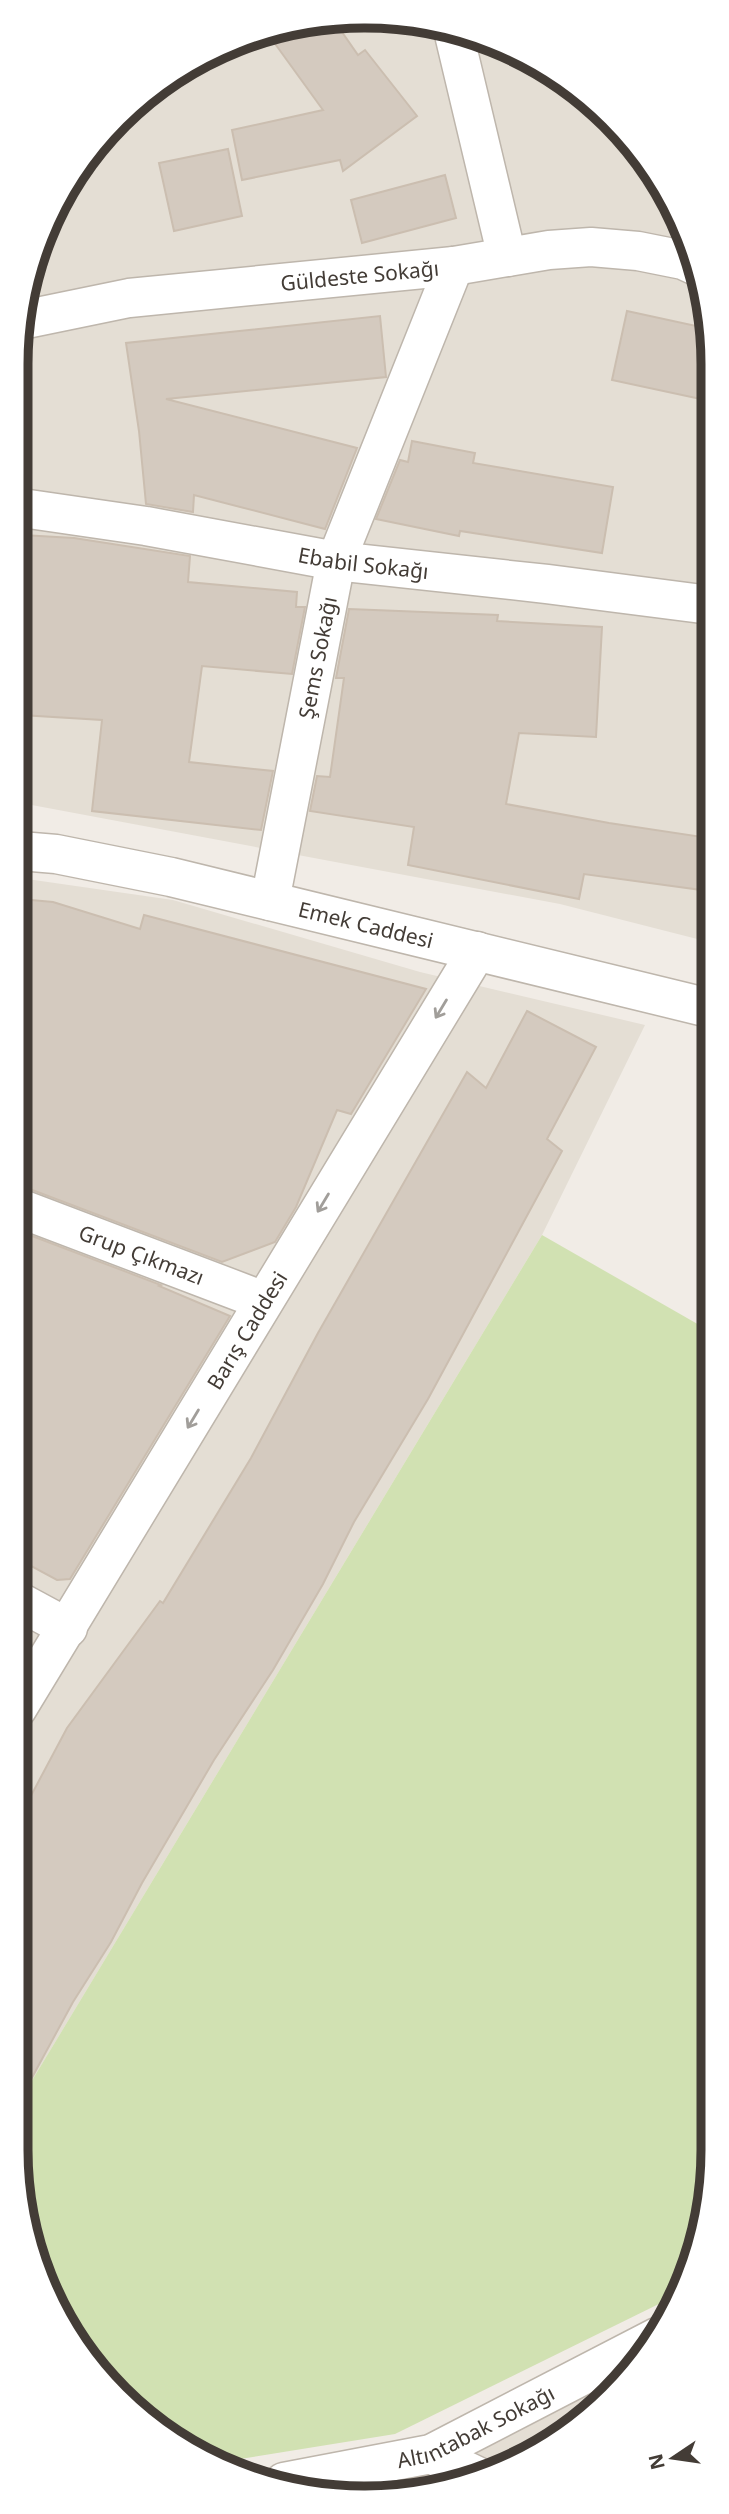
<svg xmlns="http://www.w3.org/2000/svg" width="729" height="2514" viewBox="0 0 729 2514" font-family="'Noto Sans',sans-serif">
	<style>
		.residential { fill: #e4ded4 }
		.green { fill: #d1e1b2 }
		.building { fill: #d4cabf; stroke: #cbbeb0; stroke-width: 2 }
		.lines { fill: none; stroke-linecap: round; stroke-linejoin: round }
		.minor-casing { stroke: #beb6ac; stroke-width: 41 }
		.tertiary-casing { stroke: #beb6ac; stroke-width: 41 }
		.minor { stroke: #fff; stroke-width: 38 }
		.tertiary { stroke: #fff; stroke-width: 38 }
		.oneway { stroke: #a19e9a }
		.labels { text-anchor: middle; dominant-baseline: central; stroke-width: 7; stroke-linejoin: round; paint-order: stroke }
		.street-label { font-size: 21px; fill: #433c36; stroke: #fff }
		.rim { fill: none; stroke: #433c36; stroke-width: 9 }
	</style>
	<rect width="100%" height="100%" fill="#f1ece6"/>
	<g class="residential">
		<polygon points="432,22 539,62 626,134 687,231 710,319 709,942 560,904 21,803 22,297 74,171 170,75 296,23"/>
		<polygon points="20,878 173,900 420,972 645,1025 542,1235 16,2107"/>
		<polygon points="629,2370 576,2426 455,2486 341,2497 315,2490"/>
	</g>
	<polygon class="green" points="542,1235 708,1330 707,2217 673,2297 395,2434 215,2463 210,2462 103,2380 42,2283 16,2150 16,2107"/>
	<g class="building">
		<polygon points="335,22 358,55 365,50 417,116 343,171 340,160 242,180 232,130 323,110 268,34 296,23"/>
		<polygon points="228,149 242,216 174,231 159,163"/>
		<polygon points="445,175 456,218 362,243 351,200"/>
		<polygon points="627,311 710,329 710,401 612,380"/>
		<polygon points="380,316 386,377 166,399 357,448 325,529 194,495 193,512 146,504 139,431 126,343"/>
		<polygon points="412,441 475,453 473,463 613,487 602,553 460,531 459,536 376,519 400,460 408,462"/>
		<polygon points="22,535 74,538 190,556 188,582 297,592 296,607 305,607 292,674 202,666 189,762 273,771 261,830 92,811 102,720 21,715"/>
		<polygon points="349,609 498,615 497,621 602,627 596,737 519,733 506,804 609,823 709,838 709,891 584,874 579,899 408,865 414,827 310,811 317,776 330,777 344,678 336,678"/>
		<polygon points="20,899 53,902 140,929 144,915 426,989 351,1114 337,1110 296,1207 275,1242 222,1262 27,1188 19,1187"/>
		<polygon points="527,1011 596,1047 547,1139 562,1151 428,1399 354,1522 323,1584 273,1670 214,1760 142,1883 111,1942 73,2002 16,2107 17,1822 67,1728 160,1601 163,1603 251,1458 318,1333 467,1072 486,1088"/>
		<polygon points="19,1231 161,1285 159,1286 230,1316 70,1579 57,1580 18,1559"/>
	</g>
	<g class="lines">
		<defs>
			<g id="minor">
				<polyline points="453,30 507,257"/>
				<path id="s1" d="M22,320L129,298L454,266L549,250L591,247L638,251L683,260L696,266"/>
				<path id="s2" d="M22,508L146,526L336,561L547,584L710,605"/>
				<path id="s3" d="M270,901L336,561L454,266"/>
				<path id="s4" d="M19,1208L264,1301"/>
				<polyline points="18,1601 68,1628"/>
				<path id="s5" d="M17,1709L477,951"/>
				<polyline points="431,2454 477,2476"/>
			</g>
			<g id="tertiary">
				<path id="s6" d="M20,851L56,854L171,877L709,1008"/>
				<path id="s7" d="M284,2482L431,2454L657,2337"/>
			</g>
		</defs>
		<use href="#minor" class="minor-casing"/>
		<use href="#tertiary" class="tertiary-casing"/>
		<use href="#minor" class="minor"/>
		<use href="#tertiary" class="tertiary"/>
	</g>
	<defs><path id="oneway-shaft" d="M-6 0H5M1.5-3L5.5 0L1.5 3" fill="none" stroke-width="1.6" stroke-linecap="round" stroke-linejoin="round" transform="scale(1.75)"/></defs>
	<g class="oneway">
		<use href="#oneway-shaft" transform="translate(441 1009) rotate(121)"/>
		<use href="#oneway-shaft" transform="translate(323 1203) rotate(121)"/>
		<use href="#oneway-shaft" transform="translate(193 1419) rotate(121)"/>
	</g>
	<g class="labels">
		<g class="street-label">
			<text stroke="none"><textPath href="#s1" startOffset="341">Güldeste Sokağı</textPath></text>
			<text stroke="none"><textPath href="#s2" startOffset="346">Ebabil Sokağı</textPath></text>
			<text stroke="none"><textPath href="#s3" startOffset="248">Şems Sokağı</textPath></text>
			<text stroke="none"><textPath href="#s6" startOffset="354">Emek Caddesi</textPath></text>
			<text stroke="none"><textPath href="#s4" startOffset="131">Grup Çıkmazı</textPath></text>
			<text stroke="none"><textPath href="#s5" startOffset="443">Barış Caddesi</textPath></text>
			<text stroke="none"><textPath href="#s7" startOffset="201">Altıntabak Sokağı</textPath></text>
		</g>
	</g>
	<path d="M0 0H729V2514H0ZM364 28H365A336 336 0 0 1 701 364V2150A336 336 0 0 1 365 2486H364A336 336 0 0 1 28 2150V364A336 336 0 0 1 364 28Z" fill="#fff" fill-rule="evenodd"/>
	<path class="rim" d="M364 28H365A336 336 0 0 1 701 364V2150A336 336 0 0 1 365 2486H364A336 336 0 0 1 28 2150V364A336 336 0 0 1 364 28Z"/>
	<g transform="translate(673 2458) rotate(257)" stroke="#ffffff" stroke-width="5" paint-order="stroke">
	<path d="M0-5L12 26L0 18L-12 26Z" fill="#433c36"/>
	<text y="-10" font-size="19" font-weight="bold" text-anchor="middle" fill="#433c36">N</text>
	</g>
</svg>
